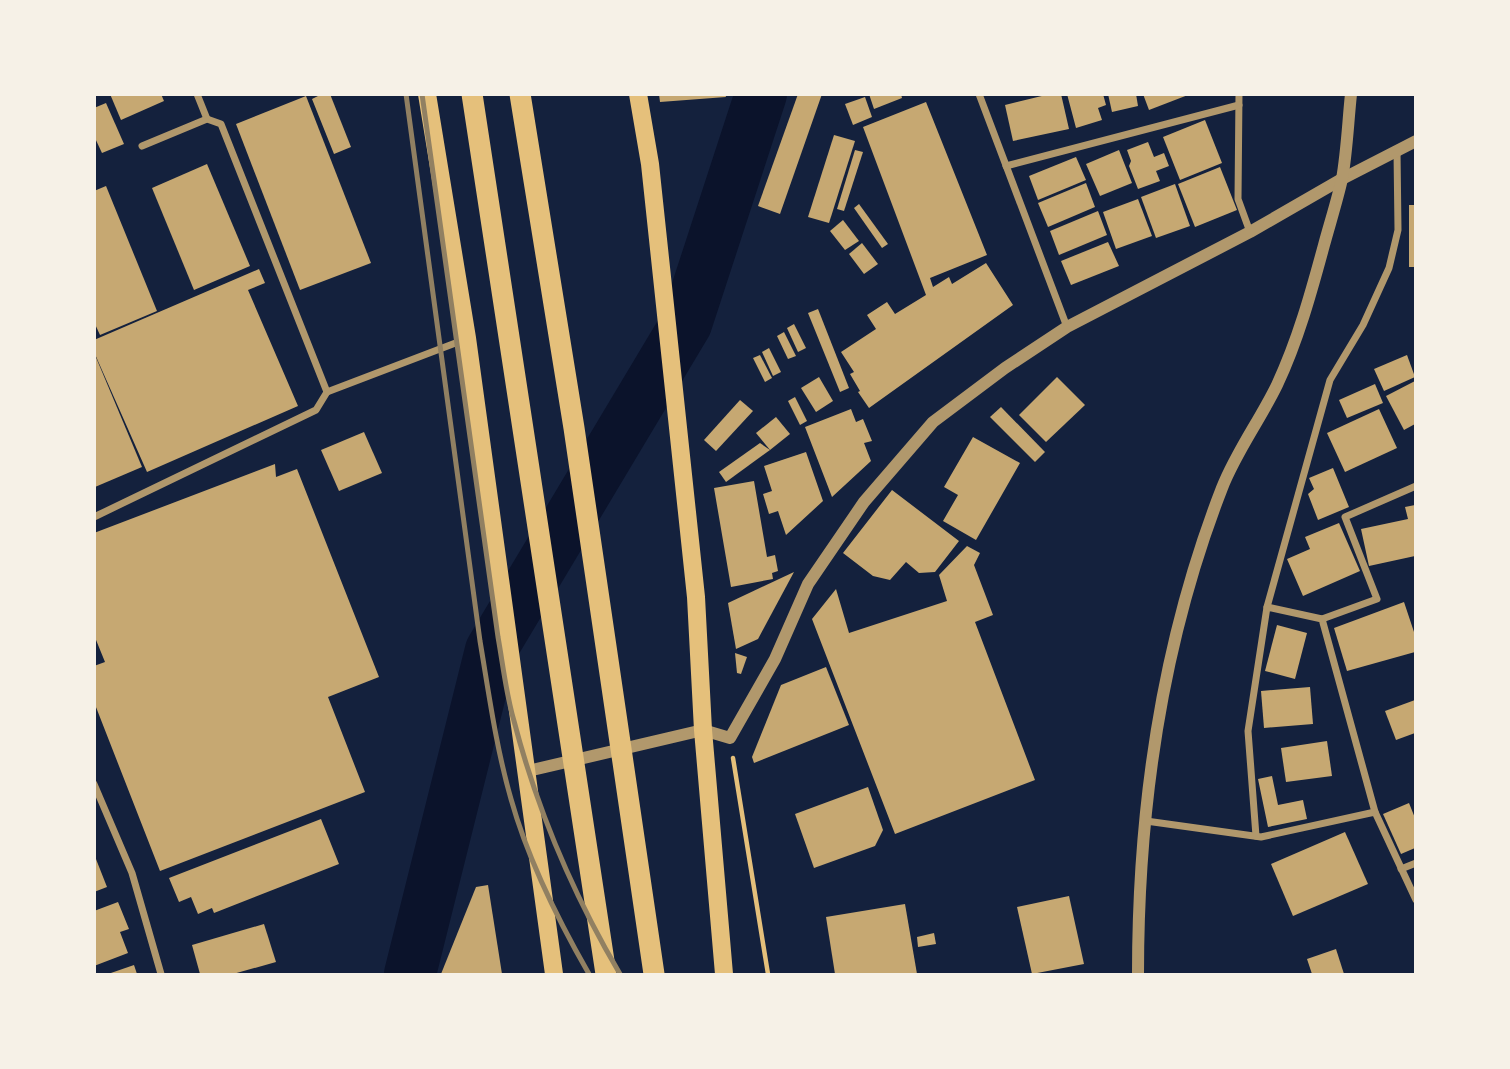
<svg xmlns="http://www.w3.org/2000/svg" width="1510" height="1069" viewBox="0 0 1510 1069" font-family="Quicksand,sans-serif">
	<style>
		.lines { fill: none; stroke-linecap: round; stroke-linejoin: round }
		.river { stroke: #0b132b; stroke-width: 52 }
		.building { fill: #c6a872 }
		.path { stroke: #e5c07b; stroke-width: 4.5 }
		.minor { stroke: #b1986c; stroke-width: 7 }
		.tertiary { stroke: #b1986c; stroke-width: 12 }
		.primary { stroke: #e5c07b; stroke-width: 18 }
		.motorway { stroke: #e5c07b; stroke-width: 21 }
		.rail { stroke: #918062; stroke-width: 5 }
	</style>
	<rect width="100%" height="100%" fill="#14213d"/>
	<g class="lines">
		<polyline class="river" points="410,974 491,650 686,324 761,94"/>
	</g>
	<g class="building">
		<polygon points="110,94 161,94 164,101 121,120"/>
		<polygon points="322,94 330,94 351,147 334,154 312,99"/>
		<polygon points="659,94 725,94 726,97 660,102"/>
		<polygon points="798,94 822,94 780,214 758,206"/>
		<polygon points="869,94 901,94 902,98 874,109"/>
		<polygon points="1050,94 1061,94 1069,129 1013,141 1005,105"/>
		<polygon points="1067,94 1103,94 1106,105 1098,108 1102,120 1076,128"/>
		<polygon points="1108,94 1136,94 1138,106 1112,112"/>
		<polygon points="1143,94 1188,94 1188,95 1149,110"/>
		<polygon points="306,96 371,263 300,290 236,124"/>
		<polygon points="865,97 872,117 853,125 845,104"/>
		<polygon points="926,102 987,255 930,278 933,287 949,277 952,284 986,263 1013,305 869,408 858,392 860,391 850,374 854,372 841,352 876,329 867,315 887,302 895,314 926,295 863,127"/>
		<polygon points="106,103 124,144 102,153 94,136 94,108"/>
		<polygon points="1205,120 1222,163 1180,180 1163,137"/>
		<polygon points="834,135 855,141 829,223 808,217"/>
		<polygon points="1148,142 1154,157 1164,153 1169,166 1156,171 1160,181 1138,189 1129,166 1131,161 1127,150"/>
		<polygon points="855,150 863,152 844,211 837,209"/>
		<polygon points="1119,150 1132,183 1100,196 1086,164"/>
		<polygon points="1076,157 1086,180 1038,200 1029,176"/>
		<polygon points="207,164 250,266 194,290 152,188"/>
		<polygon points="1220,167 1237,210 1195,227 1178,184"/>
		<polygon points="1086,183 1095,207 1048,227 1038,203"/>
		<polygon points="1175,184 1190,226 1156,238 1141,197"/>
		<polygon points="106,186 157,311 100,335 94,322 94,191"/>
		<polygon points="1138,199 1152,236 1116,249 1103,212"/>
		<polygon points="859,204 888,244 882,248 854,208"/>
		<rect x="1409" y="205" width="6" height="62"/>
		<polygon points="1098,211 1107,235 1059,255 1050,231"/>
		<polygon points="843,220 859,241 845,250 830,231"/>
		<polygon points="1108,242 1119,266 1071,285 1061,261"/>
		<polygon points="862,243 878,264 864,274 849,254"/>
		<polygon points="259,269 265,283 248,290 298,406 147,472 94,352 94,340"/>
		<polygon points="818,309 849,388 840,392 808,313"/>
		<polygon points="794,324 806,348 798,352 787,328"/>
		<polygon points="784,332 796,356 788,359 777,336"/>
		<polygon points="769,348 781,372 773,376 762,352"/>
		<polygon points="95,355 142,467 95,487"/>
		<polygon points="760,355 772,378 765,382 753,358"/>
		<polygon points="1407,355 1415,377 1384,391 1374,369"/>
		<polygon points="819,377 833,401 816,412 801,388"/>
		<polygon points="1057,377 1085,405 1046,442 1019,415"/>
		<polygon points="1415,381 1415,424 1404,430 1386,396"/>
		<polygon points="1375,384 1383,403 1347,418 1339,400"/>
		<polygon points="795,397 807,421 800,425 788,401"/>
		<polygon points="740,400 753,411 716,451 704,440"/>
		<polygon points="1001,407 1045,452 1035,462 990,417"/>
		<polygon points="851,409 856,422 863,419 872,441 864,443 871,461 832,497 805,427"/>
		<polygon points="1379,409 1397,448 1345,472 1327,433"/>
		<polygon points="776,417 790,434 770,450 756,433"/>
		<polygon points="364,432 382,473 339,491 321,450"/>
		<polygon points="973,437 1020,463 976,540 943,521 958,495 944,487"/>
		<polygon points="760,443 770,450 726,482 719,472"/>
		<polygon points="806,452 823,501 786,535 778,511 769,514 763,494 772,491 764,466"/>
		<polygon points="275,464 276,477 297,469 379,677 328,697 365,792 160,871 94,702 94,666 105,662 94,635 94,533"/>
		<polygon points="1333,468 1349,507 1318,520 1308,494 1314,489 1309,478"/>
		<polygon points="754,481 767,557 775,555 778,571 772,573 773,579 731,587 714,488"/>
		<polygon points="892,490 959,541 935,572 919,573 906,562 890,580 873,576 843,553"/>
		<polygon points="1415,505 1415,556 1369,566 1361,529 1408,519 1405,507"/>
		<polygon points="1339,523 1360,571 1303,596 1287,559 1310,549 1305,537"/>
		<polygon points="967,546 980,553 974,565 993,615 975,622 1035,780 895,834 812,619 836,589 849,633 947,601 939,575"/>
		<polygon points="794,572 758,639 736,649 728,603"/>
		<polygon points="1404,602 1415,635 1415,652 1347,671 1334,628"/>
		<polygon points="1277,625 1307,633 1295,679 1265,671"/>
		<polygon points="735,653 747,657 741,674 737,673"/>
		<polygon points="826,667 849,725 754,763 752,757 781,685"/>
		<polygon points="1310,687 1313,724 1264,728 1261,691"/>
		<polygon points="1415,700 1415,733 1396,740 1385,711"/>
		<polygon points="1327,741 1332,776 1286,782 1281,748"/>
		<polygon points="1272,776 1278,805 1303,800 1307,819 1268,827 1258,779"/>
		<polygon points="868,787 883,830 875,846 814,868 795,814"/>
		<polygon points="1409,803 1415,818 1415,848 1401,854 1383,814"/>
		<polygon points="321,819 339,864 214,913 212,908 198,914 191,897 179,902 169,878"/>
		<polygon points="1345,832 1368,884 1293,916 1271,864"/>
		<polygon points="94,854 107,887 94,892"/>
		<polygon points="488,885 502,974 441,974 476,887"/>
		<polygon points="1069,896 1084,964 1032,974 1017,907"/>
		<polygon points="118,902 129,929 120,932 128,953 94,966 94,911"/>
		<polygon points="905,904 917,974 835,974 826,917"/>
		<polygon points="264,924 276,962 233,974 200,974 192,945"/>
		<polygon points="934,933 936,944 918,947 917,937"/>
		<polygon points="1336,949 1344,974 1312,974 1307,959"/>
		<polygon points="134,965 137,974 108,974"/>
	</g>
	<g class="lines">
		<polyline class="path" points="733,758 768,974"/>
		<g class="minor">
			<polyline points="197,94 207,119"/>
			<polyline points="979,94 1067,327"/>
			<polyline points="1239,94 1238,199 1250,232"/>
			<polyline points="142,146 207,119 221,124 327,392"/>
			<polyline points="1006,166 1239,105"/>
			<polyline points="94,517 316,410 327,392 466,339"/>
			<polyline points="1267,607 1322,619 1375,812"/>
			<polyline points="1322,619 1377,599 1345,517 1416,486"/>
			<polyline points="94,784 132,873 161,974"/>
			<polyline points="1146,821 1261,837 1375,812 1416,900"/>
			<polyline points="1256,836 1248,731 1267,607 1330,380 1363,325 1389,268 1398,230 1397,151"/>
			<polyline points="1401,869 1416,863"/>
		</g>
		<g class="tertiary">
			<polyline points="528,771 703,730 730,738 775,659 808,584 864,502 933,422 1005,368 1067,327 1250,232 1342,179 1416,141"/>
			<path d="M1138,974C1138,810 1162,642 1222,488C1236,452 1260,420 1277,385C1298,340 1311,293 1324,245C1330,223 1337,201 1342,179C1347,151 1348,122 1351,94"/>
		</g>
		<g class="primary">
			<polyline points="427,94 467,338 554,974"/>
			<polyline points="638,94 650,164 696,597 703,730 724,974"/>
		</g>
		<g class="motorway">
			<polyline points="472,94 606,974"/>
			<polyline points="520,94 574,428 654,974"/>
		</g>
		<g class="rail">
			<path d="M406,94L480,641C489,694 496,747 511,799C528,860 558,920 589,974"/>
			<path d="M422,94L498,637C503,665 506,694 514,721C537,809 574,896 620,974"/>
		</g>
	</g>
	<rect width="1510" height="1069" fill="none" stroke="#f6f1e7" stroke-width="192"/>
</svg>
